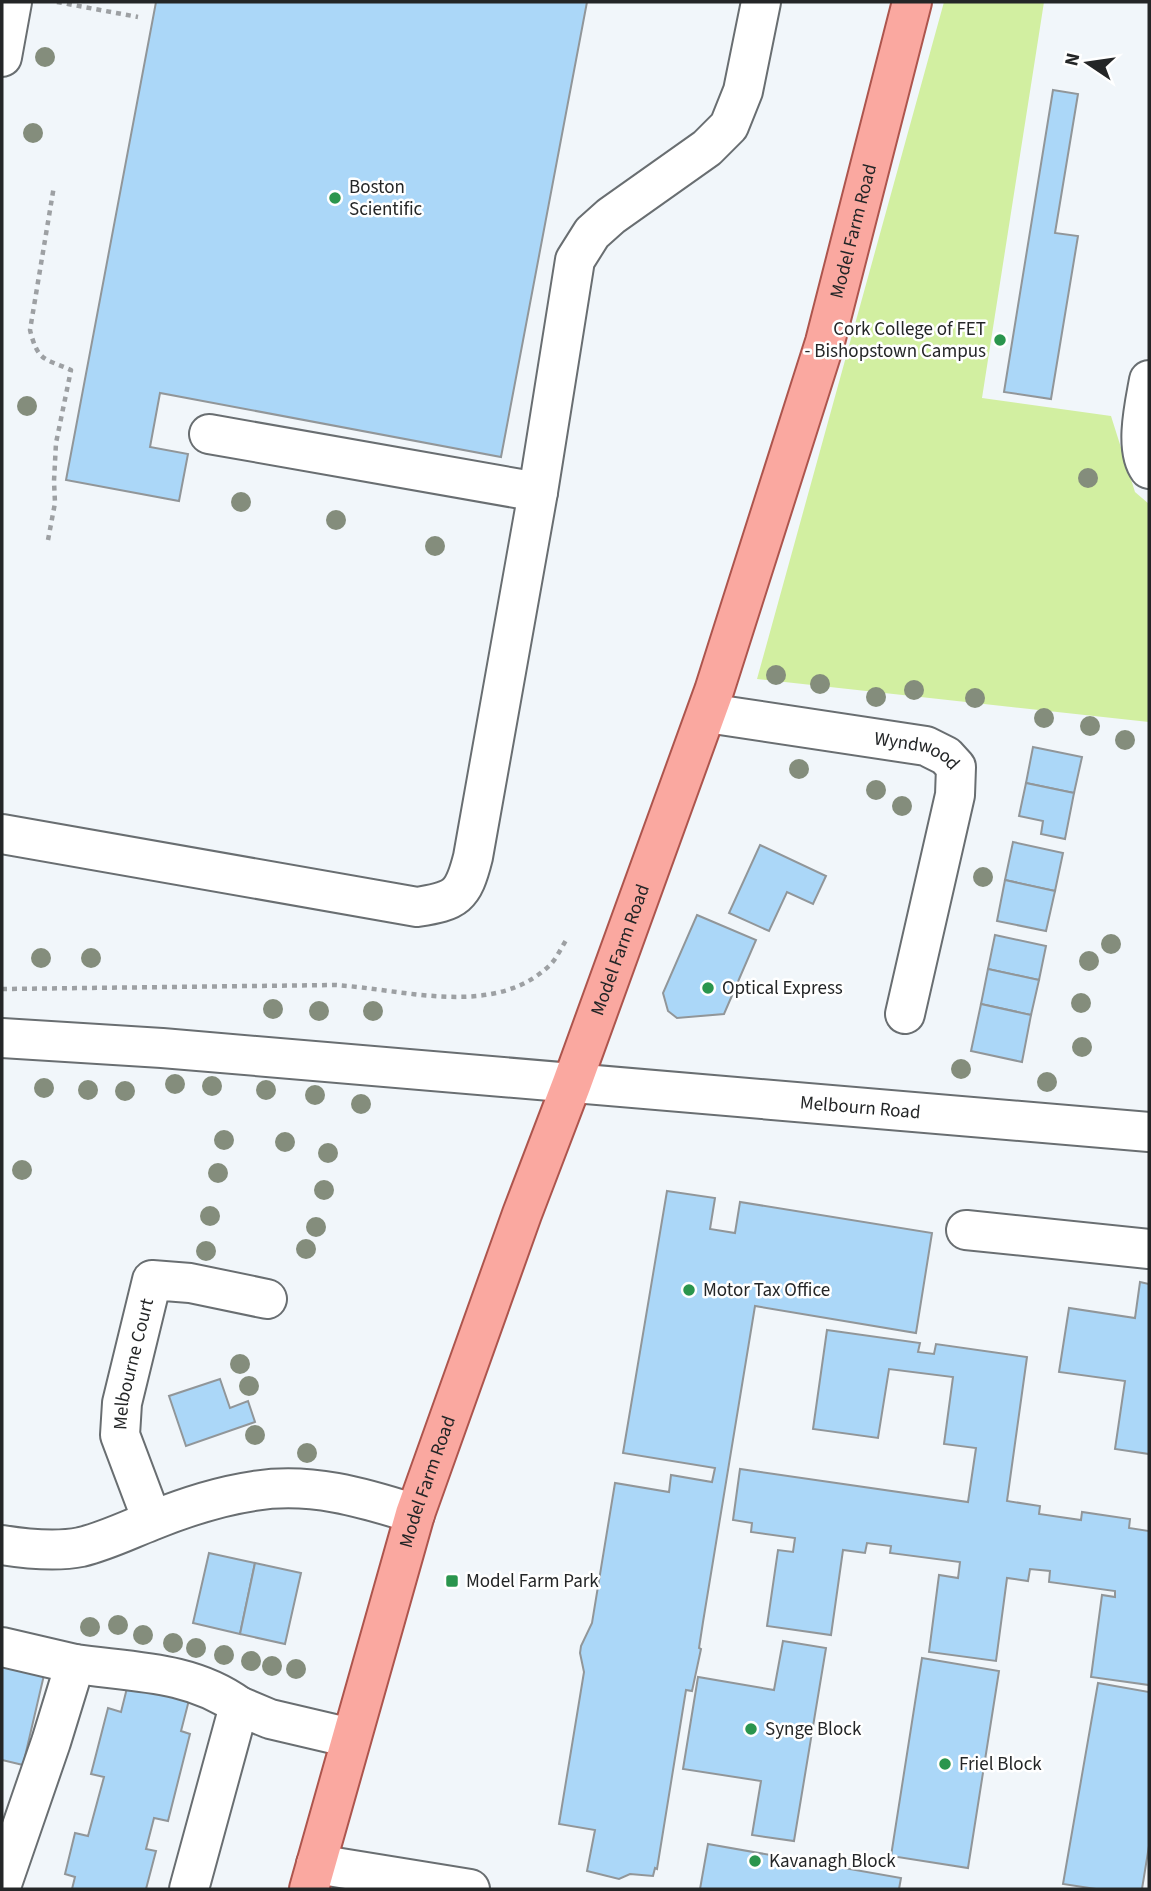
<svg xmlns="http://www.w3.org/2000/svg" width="1151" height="1891" viewBox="0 0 1151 1891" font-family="'Source Sans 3',sans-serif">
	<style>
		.green { fill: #d2efa1 }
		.building { fill: #abd7f8; stroke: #919699; stroke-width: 2 }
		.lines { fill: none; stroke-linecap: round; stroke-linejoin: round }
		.minor-casing { stroke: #696e71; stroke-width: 42 }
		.major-casing { stroke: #ad554d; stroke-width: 42 }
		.path { stroke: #9da0a3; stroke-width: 4.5; stroke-dasharray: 5 5; stroke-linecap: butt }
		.minor { stroke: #fff; stroke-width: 38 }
		.major { stroke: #faa8a0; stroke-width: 38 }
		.tree { fill: #848d7c }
		.poi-dot { fill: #2a954d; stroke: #fff; stroke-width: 2.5 }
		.labels { text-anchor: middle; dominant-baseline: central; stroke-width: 5; stroke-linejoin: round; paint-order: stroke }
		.poi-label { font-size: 19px; fill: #242627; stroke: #fff; text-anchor: start }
		.street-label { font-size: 19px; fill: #242627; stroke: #fff }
	</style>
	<rect width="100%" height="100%" fill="#f1f6fa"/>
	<polygon class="green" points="944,2 1044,2 982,398 1111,416 1135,492 1149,504 1149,722 757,679"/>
	<g class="building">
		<polygon points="156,2 587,2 501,457 160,393 150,447 188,454 179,501 66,480"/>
		<polygon points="1053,90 1078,94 1055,233 1078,236 1051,399 1004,392"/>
		<polygon points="1033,747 1082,757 1074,793 1026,783"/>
		<polygon points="1026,783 1074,793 1065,839 1041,834 1043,821 1019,816"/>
		<polygon points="1013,842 1063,853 1055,891 1005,880"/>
		<polygon points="760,845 826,876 813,904 787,892 769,931 729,913"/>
		<polygon points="1005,880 1055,891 1046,931 997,921"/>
		<polygon points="697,915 756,940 724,1014 677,1018 668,1011 663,993"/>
		<polygon points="995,935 1046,946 1039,980 988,969"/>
		<polygon points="988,969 1039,980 1031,1015 981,1004"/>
		<polygon points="981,1004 1031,1015 1022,1062 971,1051"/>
		<polygon points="667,1191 715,1198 710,1229 735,1233 740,1202 932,1233 916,1333 755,1306 703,1622 699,1648 701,1649 692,1691 686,1690 657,1869 655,1868 653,1876 630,1874 619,1879 587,1871 595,1830 559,1824 584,1672 580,1653 581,1646 592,1623 615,1483 669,1492 671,1475 712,1482 715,1468 623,1453"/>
		<polygon points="1140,1282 1149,1284 1149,1454 1115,1449 1125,1381 1059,1372 1069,1308 1135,1318"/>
		<polygon points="827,1330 920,1343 918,1352 934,1354 936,1344 1027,1357 1007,1501 1040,1506 1039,1514 1081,1520 1082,1512 1130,1519 1129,1528 1149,1531 1149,1685 1091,1677 1102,1595 1115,1597 1115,1591 1049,1582 1050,1571 1030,1569 1028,1581 1007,1578 996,1661 929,1652 939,1575 958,1578 960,1562 890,1553 891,1546 867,1543 865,1553 843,1550 831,1635 767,1626 778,1550 793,1552 795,1538 751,1532 752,1523 733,1520 740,1469 968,1502 976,1448 944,1444 953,1377 889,1369 878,1438 813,1429"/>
		<polygon points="220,1379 230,1408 248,1401 255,1422 186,1446 169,1396"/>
		<polygon points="209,1553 255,1563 240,1634 193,1623"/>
		<polygon points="255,1563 301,1573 285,1644 240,1634"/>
		<polygon points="783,1641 826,1648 794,1841 752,1835 761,1781 683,1769 698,1677 774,1690"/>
		<polygon points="922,1658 999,1671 968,1868 891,1856"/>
		<polygon points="2,1665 44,1675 23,1765 2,1760"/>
		<polygon points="1098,1683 1149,1692 1149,1846 1142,1889 1096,1889 1063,1884"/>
		<polygon points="128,1684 189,1700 181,1731 190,1734 168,1821 154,1818 146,1849 156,1851 146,1889 72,1889 75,1877 65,1874 75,1833 88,1836 104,1777 91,1774 108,1708 121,1712"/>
		<polygon points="708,1844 901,1878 899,1889 700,1889"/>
	</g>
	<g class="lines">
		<defs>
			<g id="minor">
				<polyline points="2,57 12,2"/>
				<path d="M1149,380C1145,403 1134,449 1149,469"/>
				<polyline points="209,434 538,492"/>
				<path id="s1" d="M707,713L926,746L946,756L956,767L955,795L905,1014"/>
				<path d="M2,834L417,907C456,901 463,897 473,857L538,492L575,260L592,233L611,216L707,148L729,126L743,91L761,2"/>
				<path id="s2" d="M2,1038L162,1048L1149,1132"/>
				<polyline points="966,1230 1149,1249"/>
				<path id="s3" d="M152,1520L120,1435L122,1403L152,1280L190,1283L267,1299"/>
				<path d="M2,1545C27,1549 56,1552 81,1547C106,1541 128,1530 151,1521C183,1508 220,1496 254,1491C310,1482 362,1497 415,1514"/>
				<polyline points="2,1647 75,1664"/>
				<polyline points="316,1864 470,1889"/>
				<path d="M2,1884L51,1742L75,1664C132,1672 191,1671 239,1706"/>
				<polyline points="189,1889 239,1706 270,1719 351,1738"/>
			</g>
			<g id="major">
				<path id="s4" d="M309,1889L415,1514L522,1214L572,1083L714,691L825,342L912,2"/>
			</g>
		</defs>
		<use href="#minor" class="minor-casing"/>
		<use href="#major" class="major-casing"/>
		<g class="path">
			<polyline points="57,2 138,17"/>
			<path d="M48,540L55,503L54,481L56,443L71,370C44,358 38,362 30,330L54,186"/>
			<path d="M2,989L335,985C404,989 494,1019 550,965C557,958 562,946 568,937"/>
		</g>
		<use href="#minor" class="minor"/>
		<use href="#major" class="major"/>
	</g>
	<g class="tree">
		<circle cx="45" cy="57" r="10"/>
		<circle cx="33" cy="133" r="10"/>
		<circle cx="27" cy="406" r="10"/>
		<circle cx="1088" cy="478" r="10"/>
		<circle cx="241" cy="502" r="10"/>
		<circle cx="336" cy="520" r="10"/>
		<circle cx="435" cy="546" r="10"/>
		<circle cx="776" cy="675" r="10"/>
		<circle cx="820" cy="684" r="10"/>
		<circle cx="914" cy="690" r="10"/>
		<circle cx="876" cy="697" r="10"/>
		<circle cx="975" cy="698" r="10"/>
		<circle cx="1044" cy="718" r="10"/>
		<circle cx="1090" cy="726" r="10"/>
		<circle cx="1125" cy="740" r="10"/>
		<circle cx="799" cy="769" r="10"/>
		<circle cx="876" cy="790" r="10"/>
		<circle cx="902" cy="806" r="10"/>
		<circle cx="983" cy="877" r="10"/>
		<circle cx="1111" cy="944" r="10"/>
		<circle cx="41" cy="958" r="10"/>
		<circle cx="91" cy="958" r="10"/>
		<circle cx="1089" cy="961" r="10"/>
		<circle cx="1081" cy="1003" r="10"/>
		<circle cx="273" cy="1009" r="10"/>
		<circle cx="319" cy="1011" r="10"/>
		<circle cx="373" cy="1011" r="10"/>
		<circle cx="1082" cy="1047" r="10"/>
		<circle cx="961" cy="1069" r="10"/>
		<circle cx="1047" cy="1082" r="10"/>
		<circle cx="175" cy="1084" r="10"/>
		<circle cx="212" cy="1086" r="10"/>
		<circle cx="44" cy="1088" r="10"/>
		<circle cx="88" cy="1090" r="10"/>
		<circle cx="266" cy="1090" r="10"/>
		<circle cx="125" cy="1091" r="10"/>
		<circle cx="315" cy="1095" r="10"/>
		<circle cx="361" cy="1104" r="10"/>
		<circle cx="224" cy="1140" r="10"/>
		<circle cx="285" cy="1142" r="10"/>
		<circle cx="328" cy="1153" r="10"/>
		<circle cx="22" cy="1170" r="10"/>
		<circle cx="218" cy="1173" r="10"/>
		<circle cx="324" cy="1190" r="10"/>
		<circle cx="210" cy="1216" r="10"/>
		<circle cx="316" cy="1227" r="10"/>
		<circle cx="306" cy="1249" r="10"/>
		<circle cx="206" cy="1251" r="10"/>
		<circle cx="240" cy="1364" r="10"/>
		<circle cx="249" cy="1386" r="10"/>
		<circle cx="255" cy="1435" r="10"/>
		<circle cx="307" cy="1453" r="10"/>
		<circle cx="118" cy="1625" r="10"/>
		<circle cx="90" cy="1627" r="10"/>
		<circle cx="143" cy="1635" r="10"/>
		<circle cx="173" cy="1643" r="10"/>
		<circle cx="196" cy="1648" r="10"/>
		<circle cx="224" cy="1655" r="10"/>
		<circle cx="251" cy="1661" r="10"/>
		<circle cx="272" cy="1666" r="10"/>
		<circle cx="296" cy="1669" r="10"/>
	</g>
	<g class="poi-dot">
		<circle cx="335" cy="198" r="7"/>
		<circle cx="1000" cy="340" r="7"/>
		<circle cx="708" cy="988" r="7"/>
		<circle cx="689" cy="1290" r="7"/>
		<rect x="445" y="1574" width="14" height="14" rx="3.5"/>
		<circle cx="751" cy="1729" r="7"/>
		<circle cx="945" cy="1764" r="7"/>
		<circle cx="755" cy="1861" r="7"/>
	</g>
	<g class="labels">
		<g class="poi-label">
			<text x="349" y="187">Boston<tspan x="349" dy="22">Scientific</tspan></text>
			<text x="986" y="329" text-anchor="end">Cork College of FET<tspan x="986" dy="22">- Bishopstown Campus</tspan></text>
			<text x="722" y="988">Optical Express</text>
			<text x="703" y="1290">Motor Tax Office</text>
			<text x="466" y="1581">Model Farm Park</text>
			<text x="765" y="1729">Synge Block</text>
			<text x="959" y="1764">Friel Block</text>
			<text x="769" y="1861">Kavanagh Block</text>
		</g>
		<g class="street-label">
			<text stroke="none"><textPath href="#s4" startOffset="1746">Model Farm Road</textPath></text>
			<text stroke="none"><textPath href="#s1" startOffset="214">Wyndwood</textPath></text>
			<text stroke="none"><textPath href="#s4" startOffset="990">Model Farm Road</textPath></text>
			<text stroke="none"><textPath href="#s2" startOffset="861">Melbourn Road</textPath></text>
			<text stroke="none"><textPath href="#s3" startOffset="163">Melbourne Court</textPath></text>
			<text stroke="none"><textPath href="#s4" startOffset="424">Model Farm Road</textPath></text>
		</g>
	</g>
	<rect width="1151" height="1891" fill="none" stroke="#242627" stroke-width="7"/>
	<g transform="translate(1088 63) rotate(283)" stroke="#ffffff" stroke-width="5" paint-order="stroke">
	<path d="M0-5L12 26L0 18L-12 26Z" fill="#242627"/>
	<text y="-10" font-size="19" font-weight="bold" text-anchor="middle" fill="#242627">N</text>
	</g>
</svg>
